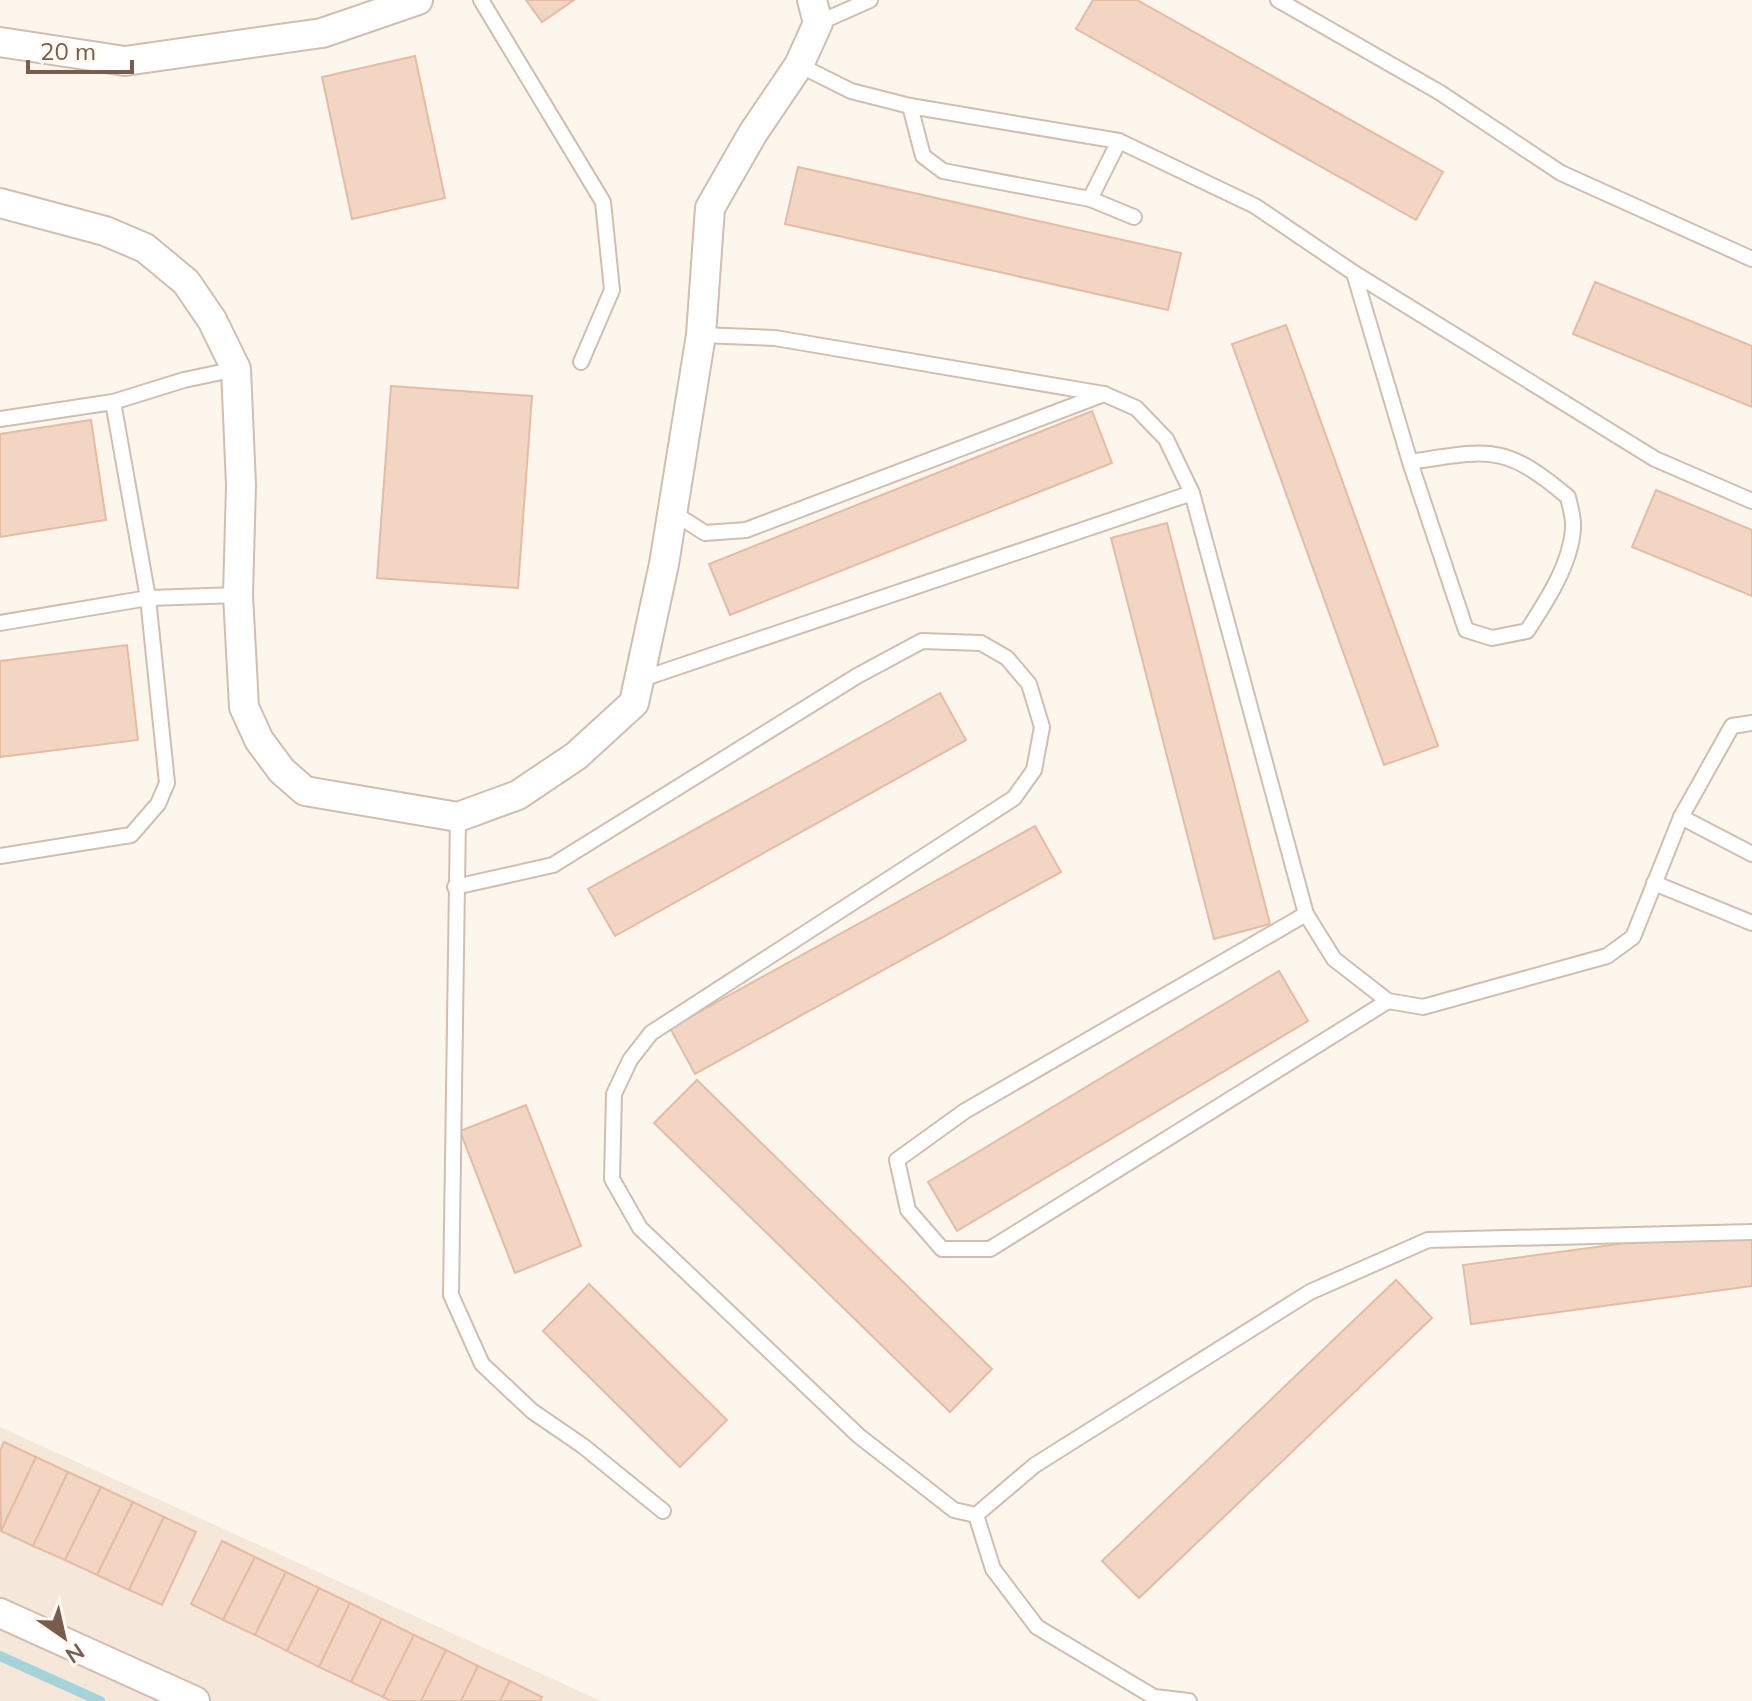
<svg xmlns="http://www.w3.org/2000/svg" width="1752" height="1701" viewBox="0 0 1752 1701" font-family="Mulish,sans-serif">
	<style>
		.residential { fill: #f5e8da }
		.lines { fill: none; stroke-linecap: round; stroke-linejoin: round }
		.stream { stroke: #a5d3da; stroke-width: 10 }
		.building { fill: #f3d5c3; stroke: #e6bba3; stroke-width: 2 }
		.service-casing { stroke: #d1beb0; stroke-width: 18 }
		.minor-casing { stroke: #d1beb0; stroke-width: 32 }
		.service { stroke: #fff; stroke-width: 14 }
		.minor { stroke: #fff; stroke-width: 28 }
	</style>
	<rect width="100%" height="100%" fill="#fdf6ec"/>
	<polygon class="residential" points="0,1427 601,1701 0,1701"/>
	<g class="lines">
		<polyline class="stream" points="0,1656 100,1701"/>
	</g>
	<g class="building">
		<polygon points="526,0 574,0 542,22"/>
		<polygon points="1093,0 1137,0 1443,172 1416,220 1076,29"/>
		<polygon points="415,56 445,198 352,219 322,77"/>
		<polygon points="798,167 1181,253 1168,310 785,224"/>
		<polygon points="1595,282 1752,346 1752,407 1573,334"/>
		<polygon points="1286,325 1438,746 1384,765 1232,344"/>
		<polygon points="391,386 532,396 518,588 377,578"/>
		<polygon points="1092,411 1112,463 730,615 709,564"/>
		<polygon points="91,420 106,520 0,537 0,434"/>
		<polygon points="1656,490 1752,530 1752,596 1632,547"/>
		<polygon points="1167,523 1270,924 1214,939 1111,538"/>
		<polygon points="127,645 138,740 0,757 0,661"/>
		<polygon points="940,693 966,740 615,936 588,889"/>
		<polygon points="1035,826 1061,872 695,1074 670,1028"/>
		<polygon points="1279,971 1308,1021 957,1231 928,1182"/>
		<polygon points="697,1080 992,1369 950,1412 654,1123"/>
		<polygon points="526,1105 581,1246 515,1273 460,1131"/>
		<polygon points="1752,1226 1752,1286 1471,1324 1463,1265"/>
		<polygon points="1396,1280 1432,1318 1139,1598 1102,1561"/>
		<polygon points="589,1284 727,1420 680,1467 543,1331"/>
		<polygon points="4,1442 36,1457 1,1531 0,1451"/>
		<polygon points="36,1457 68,1472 33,1546 1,1531"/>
		<polygon points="68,1472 101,1487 65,1560 33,1546"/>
		<polygon points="101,1487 133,1502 97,1575 65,1560"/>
		<polygon points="133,1502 164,1517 129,1590 97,1575"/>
		<polygon points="164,1517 196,1532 162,1605 129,1590"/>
		<polygon points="222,1541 255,1557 223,1620 191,1604"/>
		<polygon points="255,1557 286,1572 255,1635 223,1620"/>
		<polygon points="286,1572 319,1588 287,1651 255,1635"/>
		<polygon points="319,1588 350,1603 319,1667 287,1651"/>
		<polygon points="350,1603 382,1619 351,1682 319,1667"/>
		<polygon points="382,1619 414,1635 383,1697 351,1682"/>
		<polygon points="414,1635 446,1650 421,1701 391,1701 383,1697"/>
		<polygon points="446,1650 478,1666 461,1701 421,1701"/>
		<polygon points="478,1666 510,1681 500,1701 461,1701"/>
		<polygon points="510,1681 542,1697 540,1701 500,1701"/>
	</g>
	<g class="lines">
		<defs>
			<g id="service">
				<polyline points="481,0 603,202 612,290 581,362"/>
				<polyline points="1278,0 1439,92 1561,173 1752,259"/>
				<polyline points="818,23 870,0"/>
				<polyline points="799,65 851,91 910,106 1119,141 1255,206 1354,273 1655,459 1752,501"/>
				<polyline points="910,106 923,156 943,171 1090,199 1119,141"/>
				<polyline points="1090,199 1134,217"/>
				<path d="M1354,273L1410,462L1466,630L1492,638L1527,631C1546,602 1571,564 1573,528C1574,518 1570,507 1568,497C1504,443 1489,450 1410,462"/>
				<polyline points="701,335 775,338 1104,394 1136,408 1166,439 1192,493 1306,914 1334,959 1388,1001 1423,1007 1607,956 1633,937 1681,817 1732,726 1752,723"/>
				<polyline points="0,419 113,402 184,380 236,369"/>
				<polyline points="672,512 705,533 746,530 1104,394"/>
				<polyline points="0,623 148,598 238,595"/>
				<polyline points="639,680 1192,493"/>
				<polyline points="458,817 451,1295 482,1364 532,1411 583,1446 663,1511"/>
				<polyline points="1681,817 1752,854"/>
				<polyline points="0,856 131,835 158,804 167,783 148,598 113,402"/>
				<polyline points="1654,883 1752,923"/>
				<polyline points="455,887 553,865 857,676 922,641 981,643 1007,658 1029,684 1042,727 1034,770 1014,798 651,1033 630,1060 614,1094 612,1179 640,1228 859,1436 954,1510 976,1515 1035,1465 1310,1292 1428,1240 1752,1232"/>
				<polyline points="1306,914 965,1111 897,1160 908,1210 942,1249 990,1249 1388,1001"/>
				<polyline points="976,1515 993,1569 1037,1627 1154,1697 1189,1701"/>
			</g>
			<g id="minor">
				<polyline points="0,42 125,61 322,33 418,0"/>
				<polyline points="0,203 105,231 145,248 186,282 212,320 236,369 241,485 238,595 244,707 259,740 282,771 305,791 458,817 518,795 576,756 634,703 664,564 701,335 710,208 753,133 799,65 818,23 812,0"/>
				<polyline points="0,1613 195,1701"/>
			</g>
		</defs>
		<use href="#service" class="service-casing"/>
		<use href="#minor" class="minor-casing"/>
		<use href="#service" class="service"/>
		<use href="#minor" class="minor"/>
	</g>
	<g transform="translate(64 1637) rotate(146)" stroke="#fffaf3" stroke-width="6" paint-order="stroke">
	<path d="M0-6L14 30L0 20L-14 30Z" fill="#7a5c4d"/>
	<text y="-12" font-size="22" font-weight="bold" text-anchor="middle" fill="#7a5c4d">N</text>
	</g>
	<path d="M28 60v12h104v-12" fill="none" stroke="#7a5c4d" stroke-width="4"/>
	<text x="40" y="60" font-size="24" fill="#7a5c4d" stroke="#fffaf3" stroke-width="6" paint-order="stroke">20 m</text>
</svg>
